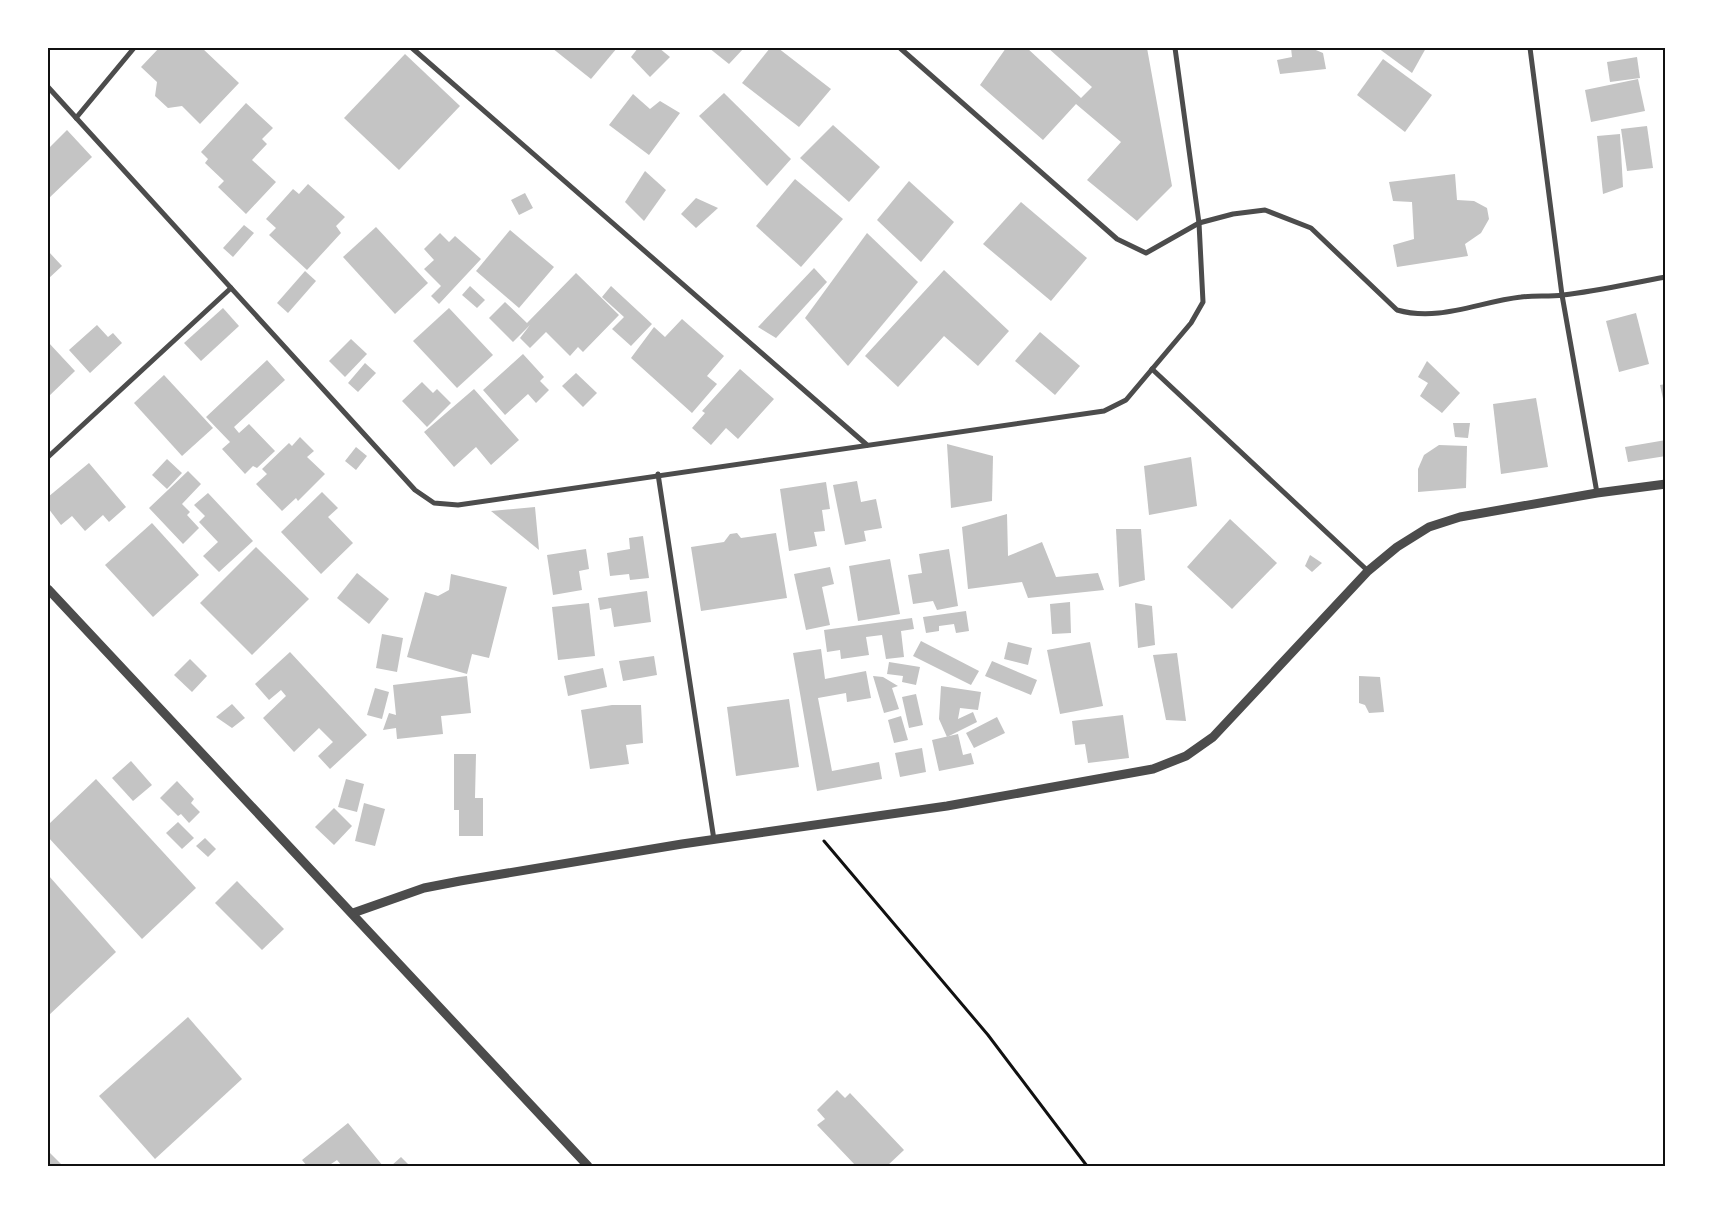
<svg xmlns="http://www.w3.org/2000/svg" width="1713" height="1214" viewBox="0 0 1713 1214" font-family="'Titillium Web',sans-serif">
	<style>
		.building { fill: #c4c4c4 }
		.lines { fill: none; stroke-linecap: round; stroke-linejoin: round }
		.path { stroke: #111; stroke-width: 3 }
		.minor { stroke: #4c4c4c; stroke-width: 5 }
		.tertiary { stroke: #4c4c4c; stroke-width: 9 }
		.neatline { fill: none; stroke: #111; stroke-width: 2 }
	</style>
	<rect width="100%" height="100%" fill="#fff"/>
	<g class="building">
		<polygon points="159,48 202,48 239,83 200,124 182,106 168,108 155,96 157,82 141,67"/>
		<polygon points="552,48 617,48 591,79"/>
		<polygon points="638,48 659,48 670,57 650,77 631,57"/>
		<polygon points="709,48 744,48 729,64"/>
		<polygon points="770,48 778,48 831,89 799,127 742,83"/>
		<polygon points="1006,48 1027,48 1081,98 1092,87 1048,48 1147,48 1172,186 1137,221 1087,180 1121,142 1076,104 1043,140 980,85"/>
		<polygon points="1291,48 1311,48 1323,53 1326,69 1280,74 1277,60 1292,57"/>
		<polygon points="1378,48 1426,48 1412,73"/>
		<polygon points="405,54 460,106 399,170 344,118"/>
		<polygon points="1637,57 1640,78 1610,82 1607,62"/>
		<polygon points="1383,59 1432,95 1405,132 1357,95"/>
		<polygon points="1638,79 1645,111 1591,122 1585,90"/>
		<polygon points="724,93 791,159 767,186 699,116"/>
		<polygon points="633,94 650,109 660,101 680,113 649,155 609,125"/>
		<polygon points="246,103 273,128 262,139 267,144 252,160 276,182 246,214 218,187 224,181 205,163 208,159 201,152"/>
		<polygon points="833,125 880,167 849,202 800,158"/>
		<polygon points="1647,126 1653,168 1627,171 1621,129"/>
		<polygon points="67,130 92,157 48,199 48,149"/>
		<polygon points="1620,134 1623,187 1603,194 1597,136"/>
		<polygon points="645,171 666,190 644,221 625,202"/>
		<polygon points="1455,174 1457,200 1474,201 1487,208 1489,219 1481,233 1465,244 1468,256 1397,267 1393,245 1414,239 1412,202 1393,201 1389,182"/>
		<polygon points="795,179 843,219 801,267 756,226"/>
		<polygon points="909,181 954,222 921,262 877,220"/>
		<polygon points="308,184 345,217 336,226 341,233 307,270 269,235 276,228 266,219 293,189 299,194"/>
		<polygon points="525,193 533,208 519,215 511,200"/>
		<polygon points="696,198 718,208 696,228 681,214"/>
		<polygon points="1021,202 1087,258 1051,301 983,244"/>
		<polygon points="244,225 254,233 233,257 223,248"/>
		<polygon points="376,227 428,283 395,314 343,257"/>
		<polygon points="510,230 554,267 519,308 476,271"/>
		<polygon points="440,233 449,242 455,236 481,259 439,304 431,296 441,286 424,269 434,260 424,249"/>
		<polygon points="867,233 918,282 848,366 805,318"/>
		<polygon points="48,251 62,266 48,279"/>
		<polygon points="814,268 827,282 776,338 758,327"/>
		<polygon points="944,270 1009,331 978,366 944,336 898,387 865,356"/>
		<polygon points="305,271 316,281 288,313 277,303"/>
		<polygon points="576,273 619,315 583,352 578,347 570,356 546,332 530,348 520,338 530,325 513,342 489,318 505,302 527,323"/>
		<polygon points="470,286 485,300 477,308 462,295"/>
		<polygon points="611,286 652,324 631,346 612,329 624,317 602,297"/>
		<polygon points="223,308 239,326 201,361 184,343"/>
		<polygon points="449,308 493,355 457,388 413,341"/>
		<polygon points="1636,313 1649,364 1619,372 1606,321"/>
		<polygon points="682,319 724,356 707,376 717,384 692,413 631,358 654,327 665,337"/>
		<polygon points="97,325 108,337 113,333 122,343 90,373 69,350"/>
		<polygon points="1040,332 1080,366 1055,395 1015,361"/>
		<polygon points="351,339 367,354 345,377 329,361"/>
		<polygon points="48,342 75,371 48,397"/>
		<polygon points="523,354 544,377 540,381 549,390 536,403 528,394 505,415 483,390"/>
		<polygon points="267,360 285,380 234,427 239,433 249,424 275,451 257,468 253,466 245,474 222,449 230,442 206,417"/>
		<polygon points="1427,361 1460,393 1442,413 1420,396 1428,383 1418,377"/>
		<polygon points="365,363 376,373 358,392 348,383"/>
		<polygon points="740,369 774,399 738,439 726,428 711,445 692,428 705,413 702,411"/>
		<polygon points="576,373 597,393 583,407 562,386"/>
		<polygon points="164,375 213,428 182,456 134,403"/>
		<polygon points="422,382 433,393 437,389 451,403 427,427 402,401"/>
		<polygon points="1666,384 1666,408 1665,408 1660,385"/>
		<polygon points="474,389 519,440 491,465 476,447 454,467 424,432"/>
		<polygon points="1536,398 1548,467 1501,474 1493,404"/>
		<polygon points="1453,423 1470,423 1468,438 1455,437"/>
		<polygon points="300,437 314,451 307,457 325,474 298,501 296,498 282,511 256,484 267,474 262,469 289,443 292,446"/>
		<polygon points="1666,440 1666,456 1628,462 1625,447"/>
		<polygon points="947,444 993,456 992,501 951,508"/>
		<polygon points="1439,445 1467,446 1466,488 1418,492 1418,469 1424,455"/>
		<polygon points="356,447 367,456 356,470 345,461"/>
		<polygon points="1191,457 1197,506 1149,515 1144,466"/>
		<polygon points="167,459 182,473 167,489 152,475"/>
		<polygon points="89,463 126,507 109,522 103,515 85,531 72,516 61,525 48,508 48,497"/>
		<polygon points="188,471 201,484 182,504 190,512 187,515 199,528 183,544 149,508"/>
		<polygon points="857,481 861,502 876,499 882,528 864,531 866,541 845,545 833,485"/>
		<polygon points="826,482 830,509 822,510 825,531 814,532 817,546 789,551 780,489"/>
		<polygon points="322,492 338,508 328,517 353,543 321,574 281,532"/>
		<polygon points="208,493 253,541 219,572 203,556 218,542 199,522 205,516 194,505"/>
		<polygon points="535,507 539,550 491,511"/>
		<polygon points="1007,514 1008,556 1042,542 1056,577 1098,573 1104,590 1028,598 1022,582 968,589 962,527"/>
		<polygon points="1230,519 1277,563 1232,609 1187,567"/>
		<polygon points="152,523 199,575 153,617 105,565"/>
		<polygon points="1116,529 1141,529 1145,580 1119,587"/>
		<polygon points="737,533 741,538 776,533 787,598 701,611 691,547 724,542 730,534"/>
		<polygon points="643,536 649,578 630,580 629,574 610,576 607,553 630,549 629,538"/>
		<polygon points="256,547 309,599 252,655 200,603"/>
		<polygon points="586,549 589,569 579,571 582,590 553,595 547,555"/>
		<polygon points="949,549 958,606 937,610 933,601 913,604 908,575 922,573 919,554"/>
		<polygon points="1310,555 1322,563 1312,572 1305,566"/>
		<polygon points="890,559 900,614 858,621 849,566"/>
		<polygon points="830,567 834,584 822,587 830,625 806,630 794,574"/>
		<polygon points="357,573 389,599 369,624 337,598"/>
		<polygon points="451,574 507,587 489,658 472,654 467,674 407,657 425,592 438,596 449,590"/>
		<polygon points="647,591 651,622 614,627 611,608 600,610 598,598"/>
		<polygon points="1070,602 1071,633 1052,634 1050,604"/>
		<polygon points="589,603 595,656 558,660 552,607"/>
		<polygon points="1135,603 1152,606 1155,645 1138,648"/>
		<polygon points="966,611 969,631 956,633 954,624 939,626 939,631 926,633 923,617"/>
		<polygon points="912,618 914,629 901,631 904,657 886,659 882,635 866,637 869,655 841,659 840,650 827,652 824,630"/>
		<polygon points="382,634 403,638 397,672 376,668"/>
		<polygon points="921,641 979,671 971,685 913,656"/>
		<polygon points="1008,642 1032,648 1028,665 1004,659"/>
		<polygon points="1090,642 1103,706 1060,714 1047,650"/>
		<polygon points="821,649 825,679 866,671 871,698 847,702 846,693 818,698 832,771 879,762 882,779 817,791 793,653"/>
		<polygon points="290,652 367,735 330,769 318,756 333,742 319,728 294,752 263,718 286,696 281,690 269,700 255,684"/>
		<polygon points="1177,653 1186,721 1166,720 1153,655"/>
		<polygon points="654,656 657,675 623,681 619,661"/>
		<polygon points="190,659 207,676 192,692 174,675"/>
		<polygon points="992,661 1037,680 1031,695 985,676"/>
		<polygon points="889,662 920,667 916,685 902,682 903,676 887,674"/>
		<polygon points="603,668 607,687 568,696 564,676"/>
		<polygon points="467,676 471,713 441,716 443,734 397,739 396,728 383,730 389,713 396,715 393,685"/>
		<polygon points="873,676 883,677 898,686 892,688 899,709 884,713"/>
		<polygon points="1359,676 1380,677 1384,712 1369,713 1365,705 1359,703"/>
		<polygon points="941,686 981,692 978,710 960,708 958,719 973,712 977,722 947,737 939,719"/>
		<polygon points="375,688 389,692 382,719 367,715"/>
		<polygon points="916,694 923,725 909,728 902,697"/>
		<polygon points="789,699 799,767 736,776 727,707"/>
		<polygon points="232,704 245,718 232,728 216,717"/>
		<polygon points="612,705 641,705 643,743 626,745 629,764 590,769 581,710"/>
		<polygon points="1123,715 1129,758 1088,763 1085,744 1075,745 1072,721"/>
		<polygon points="901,716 908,740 894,743 888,720"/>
		<polygon points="997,717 1005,733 974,748 966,733"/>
		<polygon points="958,734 963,755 971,753 974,764 939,771 932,740"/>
		<polygon points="922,748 926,772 900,777 895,753"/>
		<polygon points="454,754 476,754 475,798 483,798 483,836 459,836 459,810 454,810"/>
		<polygon points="131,761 152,785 133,801 112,778"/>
		<polygon points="96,779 196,888 142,939 48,837 48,825"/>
		<polygon points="346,779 364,784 357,812 338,807"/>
		<polygon points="177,781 194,799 191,803 200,812 189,823 181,814 178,816 160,798"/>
		<polygon points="364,803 385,809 375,846 355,841"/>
		<polygon points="334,808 352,826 334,845 315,827"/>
		<polygon points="178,822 194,838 182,849 166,833"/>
		<polygon points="205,838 216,849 208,857 196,846"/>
		<polygon points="49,876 116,952 48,1016 48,877"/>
		<polygon points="237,881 284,929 262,950 215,903"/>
		<polygon points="188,1017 242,1079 155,1159 99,1096"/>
		<polygon points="837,1090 845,1098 850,1093 904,1150 887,1166 856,1166 817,1125 825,1119 817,1110"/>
		<polygon points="348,1123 383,1166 342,1166 337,1160 328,1166 307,1166 302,1160"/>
		<polygon points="48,1151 63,1166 48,1166"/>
		<polygon points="401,1157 410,1166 391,1166"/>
	</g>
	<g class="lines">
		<polyline class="path" points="824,841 988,1035 1087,1166"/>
		<g class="minor">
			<polyline points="412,48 867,445"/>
			<path d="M900,48L1117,239L1146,253L1199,223L1233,214L1265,210L1311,228L1397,310C1439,322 1478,302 1521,297C1535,295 1549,297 1563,295C1597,291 1632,283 1666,277"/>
			<polyline points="1530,48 1562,295 1597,493"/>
			<polyline points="48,87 415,490 434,503 458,505 1104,411 1126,400 1191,323 1203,302 1199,223 1175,48"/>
			<polyline points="76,118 134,48"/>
			<polyline points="1152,369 1368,571"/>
			<polyline points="48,457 231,288"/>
			<polyline points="658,474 714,840"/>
		</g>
		<g class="tertiary">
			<polyline points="48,589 588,1166"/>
			<polyline points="353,913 424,888 460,881 682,844 947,806 1153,769 1186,756 1213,737 1368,571 1397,547 1429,527 1460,517 1597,493 1666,484"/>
		</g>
	</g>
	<rect width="1713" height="1214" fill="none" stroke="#ffffff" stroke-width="98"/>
	<rect x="49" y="49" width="1615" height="1116" class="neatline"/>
</svg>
